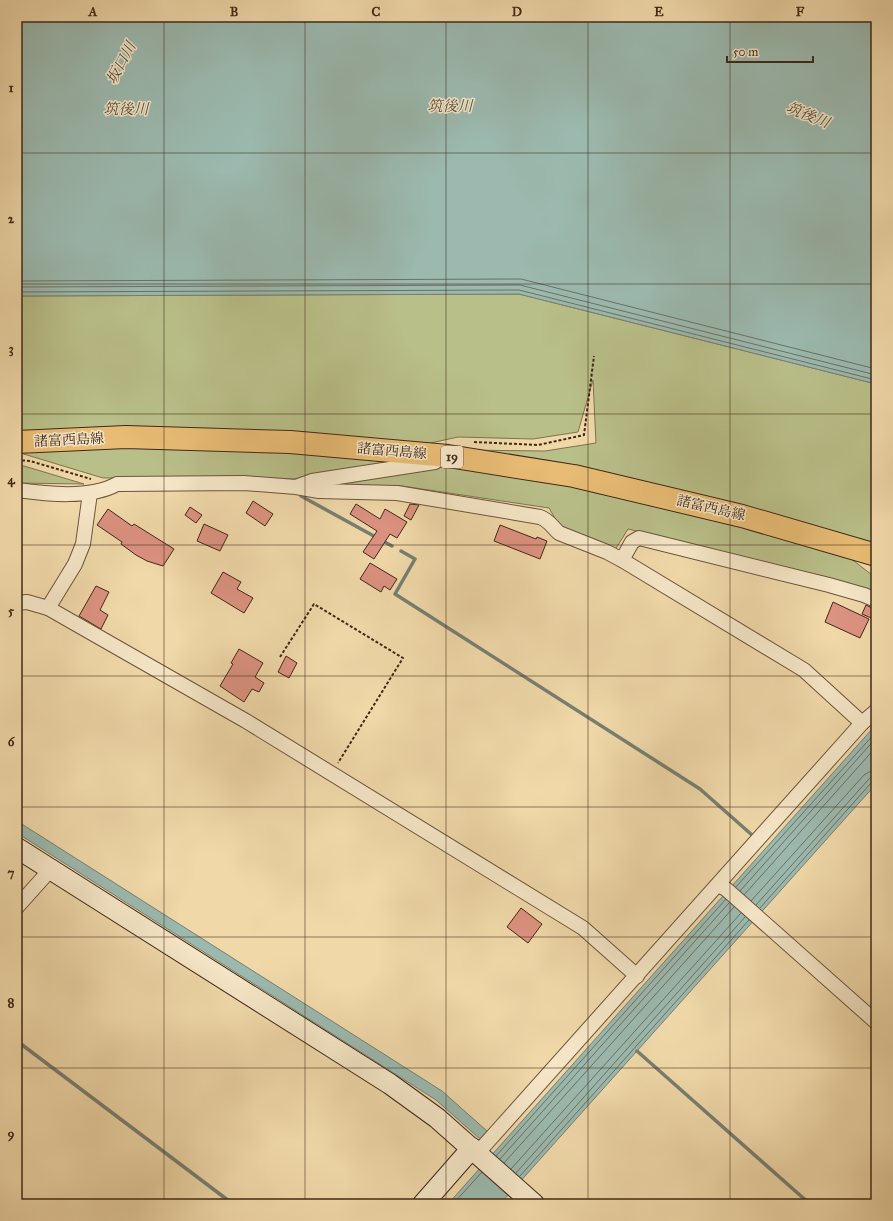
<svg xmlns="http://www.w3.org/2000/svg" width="893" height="1221" viewBox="0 0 893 1221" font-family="'IM FELL Great Primer','Noto Serif JP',serif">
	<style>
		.green { fill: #b9bf89; stroke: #7d7450 }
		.water { fill: #9bb9af; stroke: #777f72 }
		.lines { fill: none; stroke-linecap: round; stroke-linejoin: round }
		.shore { stroke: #6e7062; stroke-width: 1 }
		.stream { stroke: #777f72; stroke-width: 3.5 }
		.building { fill: #dc9281; stroke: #412816 }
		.street-casing { stroke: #6d543b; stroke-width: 16 }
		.secondary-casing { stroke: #412816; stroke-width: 22 }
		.primary-casing { stroke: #412816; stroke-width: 24 }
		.path { stroke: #412816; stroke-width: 2; stroke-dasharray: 3 2; stroke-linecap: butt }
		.street { stroke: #f5e6c7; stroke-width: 14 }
		.secondary { stroke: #f5e6c7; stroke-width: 20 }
		.primary { stroke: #e8bc74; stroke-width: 22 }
		.grid { fill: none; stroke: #412816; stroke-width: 1; stroke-opacity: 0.55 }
		.labels { text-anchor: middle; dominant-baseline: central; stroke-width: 3; stroke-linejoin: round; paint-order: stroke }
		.shield { fill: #f5e6c7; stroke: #77614b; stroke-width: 1 }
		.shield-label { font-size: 13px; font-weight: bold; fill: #412816 }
		.street-label { font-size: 14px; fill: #412816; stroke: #f5e6c7 }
		.water-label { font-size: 15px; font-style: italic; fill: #584c3c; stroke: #f5e6c7 }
		.neatline { fill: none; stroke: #412816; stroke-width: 1.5 }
		.grid-label { font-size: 13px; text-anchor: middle; font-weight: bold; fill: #412816 }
	</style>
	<rect width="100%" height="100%" fill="#f0d8a9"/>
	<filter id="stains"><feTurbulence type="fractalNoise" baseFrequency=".005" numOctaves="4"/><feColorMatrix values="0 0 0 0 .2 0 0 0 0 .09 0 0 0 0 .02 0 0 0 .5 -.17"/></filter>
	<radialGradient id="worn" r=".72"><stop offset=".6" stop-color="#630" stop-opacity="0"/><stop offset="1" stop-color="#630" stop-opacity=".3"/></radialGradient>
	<g class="green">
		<polygon points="519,294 876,384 876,546 460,450 545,451 596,443 593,380 578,432 533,439 458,437 426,444 305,432 122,429 17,434 17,296"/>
		<polygon points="113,446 284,450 417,461 294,479 245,477 103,478 17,452"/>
		<polygon points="452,465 575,485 741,525 850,558 876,578 876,595 857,586 628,529 615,550 559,525 549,508 402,486 315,486"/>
		<polygon points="17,466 24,466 84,484 17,483"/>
	</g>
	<g class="water">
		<polygon points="17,17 876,17 876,384 519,294 17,296"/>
		<polygon points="873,728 876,729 876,784 500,1204 448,1204"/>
		<polygon points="17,821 442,1091 487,1131 480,1139 436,1100 17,833"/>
	</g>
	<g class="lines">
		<g class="shore">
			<polyline points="17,281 521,279 876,369"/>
			<polyline points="17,287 520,285 876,375"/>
			<polyline points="17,292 519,290 876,380"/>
			<polyline points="736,887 876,732"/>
			<polyline points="740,891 876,738"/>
			<polyline points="744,895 876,747"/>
			<polyline points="751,901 864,775 869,772 876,771"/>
			<polyline points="756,905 868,780 871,777 876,777"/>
			<polyline points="760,908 871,783 876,782"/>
			<polyline points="496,1156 726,899"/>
			<polyline points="500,1159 729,903"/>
			<polyline points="504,1163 734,907"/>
			<polyline points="511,1169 741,913"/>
			<polyline points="516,1173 745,917"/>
			<polyline points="520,1176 749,920"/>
			<polyline points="453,1204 482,1172"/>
		</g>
		<g class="stream">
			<polyline points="301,496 392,546"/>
			<polyline points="401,551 415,559 395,594 700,789 752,835"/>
			<polyline points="17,1041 233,1204"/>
			<polyline points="637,1051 810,1204"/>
		</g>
	</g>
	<g class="building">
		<polygon points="253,501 273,514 265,526 246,513"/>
		<polygon points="356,504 380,519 385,509 407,522 397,538 390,534 374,559 363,552 377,531 350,514"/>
		<polygon points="410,504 419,505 411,520 404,516"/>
		<polygon points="190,507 202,515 196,523 185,515"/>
		<polygon points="108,509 132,526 134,524 174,549 163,566 147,561 136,555 121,544 122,542 97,525"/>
		<polygon points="204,524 228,535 220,551 197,541"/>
		<polygon points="500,525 536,539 537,537 547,541 540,559 494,541"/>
		<polygon points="370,563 397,579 390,590 384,586 381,592 360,579"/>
		<polygon points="223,572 241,582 237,589 253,598 244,613 211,593"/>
		<polygon points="96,586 109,592 100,610 108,615 101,629 79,616"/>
		<polygon points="833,602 869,619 860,638 825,622"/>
		<polygon points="866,605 876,610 876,620 862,614"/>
		<polygon points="239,649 263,663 255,677 264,683 259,692 252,689 244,702 220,686 233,664 231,663"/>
		<polygon points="286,656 297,663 289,678 278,672"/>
		<polygon points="521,908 542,924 528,943 507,927"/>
	</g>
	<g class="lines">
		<defs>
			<g id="street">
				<polyline points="298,486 312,481 435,462"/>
				<path d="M17,490C47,494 90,499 117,484L244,483L296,487L319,491L397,493L540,517C549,520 552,527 559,533L607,552L622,560L804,670L862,723"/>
				<polyline points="622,560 632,542 639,538 829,585 864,595 876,600"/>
				<polyline points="17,603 27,602 48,608 246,721 583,928 637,976"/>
				<polyline points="48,608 75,564 83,544 90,493"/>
				<polyline points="718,885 726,889 876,1022"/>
				<polyline points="17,907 51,869"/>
				<polyline points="472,1148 482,1148 862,723 876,711"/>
			</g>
			<g id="secondary">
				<polyline points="17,848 390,1084 437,1118 534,1204"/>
				<polyline points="423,1204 472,1148"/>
			</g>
			<polyline id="primary" points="17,442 126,437 290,442 448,456 574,476 742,516 876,555"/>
		</defs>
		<use href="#street" class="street-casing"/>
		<use href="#secondary" class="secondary-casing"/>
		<use href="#primary" class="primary-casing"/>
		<g class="path">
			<polyline points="474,442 538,445 584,435 594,356"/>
			<polyline points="17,460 30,461 91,479"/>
			<polyline points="280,657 314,604 403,658 338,763"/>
		</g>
		<use href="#street" class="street"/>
		<use href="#secondary" class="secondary"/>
		<use href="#primary" class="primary"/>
	</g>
	<path class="grid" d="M164,17V1204M305,17V1204M446,17V1204M588,17V1204M730,17V1204M17,153H876M17,284H876M17,414H876M17,545H876M17,676H876M17,807H876M17,937H876M17,1068H876"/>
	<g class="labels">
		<rect class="shield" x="441" y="446" width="22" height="22" rx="3"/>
		<g class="shield-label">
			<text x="452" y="457">19</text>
		</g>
		<g class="street-label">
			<text transform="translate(69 440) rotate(-3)">諸富西島線</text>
			<text transform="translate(392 451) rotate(5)">諸富西島線</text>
			<text transform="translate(711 508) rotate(13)">諸富西島線</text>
		</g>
		<g class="water-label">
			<text transform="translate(121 63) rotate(-62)">坂口川</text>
			<text x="450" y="106">筑後川</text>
			<text x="126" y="109">筑後川</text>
			<text transform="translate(808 115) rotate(22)">筑後川</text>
		</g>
	</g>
	<rect width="893" height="1221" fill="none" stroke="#f0d8a9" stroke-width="44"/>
	<path d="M727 56v6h86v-6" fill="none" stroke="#412816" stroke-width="2"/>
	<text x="733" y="56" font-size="12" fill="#412816" stroke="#f5e6c7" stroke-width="3" paint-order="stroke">50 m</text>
	<rect x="22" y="22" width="849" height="1177" class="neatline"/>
	<g class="grid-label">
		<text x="93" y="16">A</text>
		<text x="234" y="16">B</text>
		<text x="376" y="16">C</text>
		<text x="517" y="16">D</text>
		<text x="659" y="16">E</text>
		<text x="800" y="16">F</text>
		<text x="11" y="92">1</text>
		<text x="11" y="223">2</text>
		<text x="11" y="353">3</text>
		<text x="11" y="484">4</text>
		<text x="11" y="615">5</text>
		<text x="11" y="746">6</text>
		<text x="11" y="877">7</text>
		<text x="11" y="1007">8</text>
		<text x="11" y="1138">9</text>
	</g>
	<rect width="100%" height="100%" filter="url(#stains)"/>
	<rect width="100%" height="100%" fill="url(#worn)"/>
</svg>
